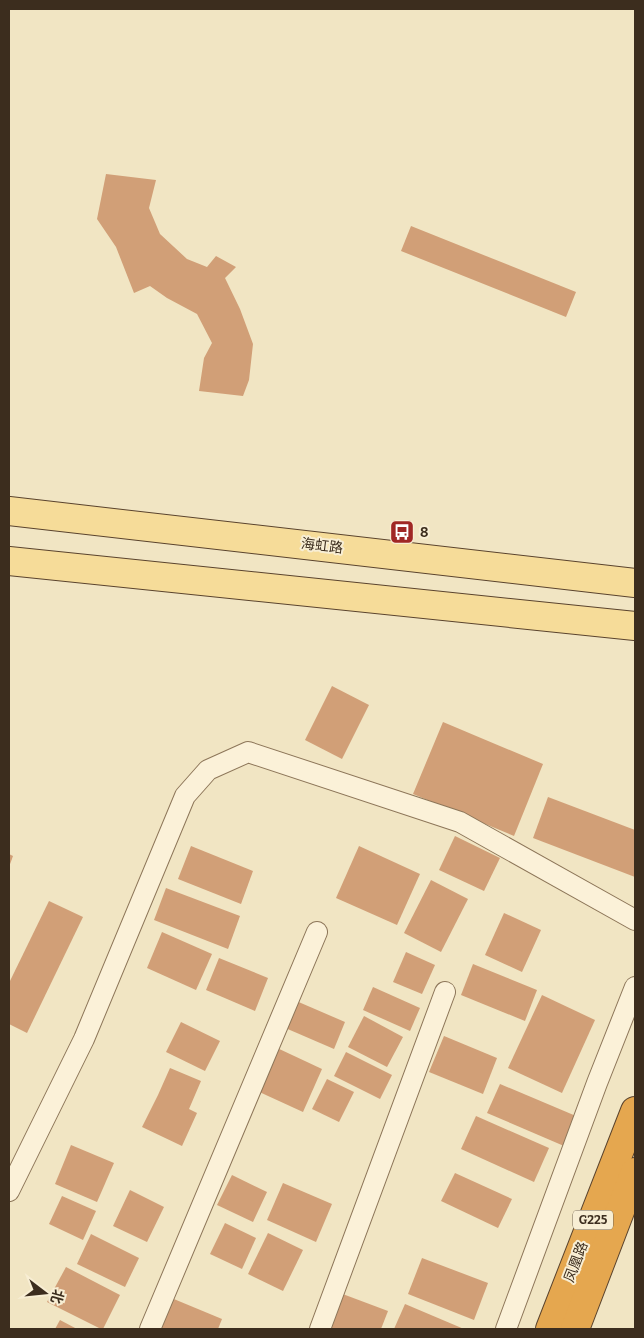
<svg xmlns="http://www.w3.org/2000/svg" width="644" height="1338" viewBox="0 0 644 1338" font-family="Bitter,'Noto Sans SC',serif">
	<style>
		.building { fill: #d19f77 }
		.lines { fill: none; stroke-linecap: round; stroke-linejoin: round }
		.street-casing { stroke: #8d7659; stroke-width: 22 }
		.primary-casing { stroke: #5a432d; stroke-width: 30 }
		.highway-casing { stroke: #5a432d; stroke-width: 30 }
		.street { stroke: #fbf1d8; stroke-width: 20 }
		.primary { stroke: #f6dc99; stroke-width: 28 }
		.highway { stroke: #e5a74f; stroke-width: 28 }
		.labels { text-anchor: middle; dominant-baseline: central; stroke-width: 4; stroke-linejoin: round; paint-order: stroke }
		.shield { fill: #f8eed4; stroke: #746755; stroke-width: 1 }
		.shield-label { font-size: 12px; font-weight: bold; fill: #3c2d1e }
		.poi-label { font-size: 14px; font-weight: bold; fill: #3c2d1e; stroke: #f8eed4; text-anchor: start }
		.street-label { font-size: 14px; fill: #3c2d1e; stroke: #f8eed4 }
	</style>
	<rect width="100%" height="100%" fill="#f1e5c3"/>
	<g class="building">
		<polygon points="106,174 156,180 149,208 160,234 187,259 207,267 216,256 236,267 225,278 240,309 253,344 249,380 243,396 199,391 204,358 212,343 197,314 167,298 150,286 134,293 116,247 97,219"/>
		<polygon points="411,226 576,292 566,317 401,251"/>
		<polygon points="332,686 369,705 342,759 305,740"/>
		<polygon points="443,722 543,764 514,836 413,794"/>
		<polygon points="548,797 635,830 635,877 533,838"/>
		<polygon points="455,836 500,858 484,891 439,870"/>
		<polygon points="191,846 253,871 241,904 178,879"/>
		<polygon points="359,846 420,874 397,925 336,898"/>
		<polygon points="9,854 13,856 9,867"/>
		<polygon points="431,880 468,899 441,952 404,933"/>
		<polygon points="166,888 240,916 228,949 154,920"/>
		<polygon points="49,901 83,917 27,1033 9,1024 9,983"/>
		<polygon points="504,913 541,930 522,972 485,955"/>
		<polygon points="162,932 212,954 196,990 147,968"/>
		<polygon points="406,952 435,965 422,994 393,982"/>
		<polygon points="219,958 268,978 255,1011 206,990"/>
		<polygon points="473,964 537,990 525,1021 461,995"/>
		<polygon points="373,987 420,1008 410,1031 363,1010"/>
		<polygon points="542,995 595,1020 562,1093 508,1068"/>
		<polygon points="294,1000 345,1022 334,1049 283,1027"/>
		<polygon points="364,1016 403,1037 387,1067 348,1047"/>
		<polygon points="181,1022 220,1041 205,1071 166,1052"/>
		<polygon points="444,1036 497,1058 483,1094 429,1072"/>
		<polygon points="275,1047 322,1069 303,1112 255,1090"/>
		<polygon points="346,1052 392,1075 380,1099 334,1076"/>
		<polygon points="170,1068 201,1081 189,1109 197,1113 182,1146 142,1127 158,1095"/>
		<polygon points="327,1079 354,1092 339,1122 312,1109"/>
		<polygon points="500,1084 576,1116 564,1146 487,1113"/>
		<polygon points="476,1116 549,1148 534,1182 461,1149"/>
		<polygon points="71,1145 114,1163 97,1202 55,1184"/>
		<polygon points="455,1173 512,1199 498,1228 441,1201"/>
		<polygon points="232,1175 267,1192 253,1222 217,1205"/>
		<polygon points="283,1183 332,1204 316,1242 267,1220"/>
		<polygon points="130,1190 164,1207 147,1242 113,1226"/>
		<polygon points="62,1196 96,1211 83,1240 49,1224"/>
		<polygon points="225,1223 256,1238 242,1269 210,1254"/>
		<polygon points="268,1233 303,1250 283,1291 248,1274"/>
		<polygon points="91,1234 139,1258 125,1287 77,1264"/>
		<polygon points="422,1258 488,1283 474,1320 408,1294"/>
		<polygon points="66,1267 120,1295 103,1329 101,1329 47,1302"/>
		<polygon points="340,1293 388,1311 381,1329 327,1329"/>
		<polygon points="169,1297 222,1319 218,1329 157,1329"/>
		<polygon points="405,1304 464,1329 394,1329"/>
		<polygon points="60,1320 77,1329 55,1329"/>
	</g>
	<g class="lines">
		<defs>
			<g id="street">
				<polyline points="9,1191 84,1039 185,796 208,770 248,752 460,822 635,920"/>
				<polyline points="150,1329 317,932"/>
				<polyline points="320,1329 445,992"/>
				<polyline points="506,1329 597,1083 635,987"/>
			</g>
			<g id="primary">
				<polyline points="9,511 635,583"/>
				<polyline points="9,561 635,626"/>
			</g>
			<g id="highway">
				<polyline points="550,1329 635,1111"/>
				<polyline points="575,1329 635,1172"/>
			</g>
		</defs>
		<use href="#street" class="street-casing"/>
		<use href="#primary" class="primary-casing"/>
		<use href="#highway" class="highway-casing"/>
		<use href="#street" class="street"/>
		<use href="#primary" class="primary"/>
		<use href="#highway" class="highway"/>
	</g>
	<defs>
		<symbol id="bus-square" viewBox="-11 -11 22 22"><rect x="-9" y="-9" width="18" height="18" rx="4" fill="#a02725" stroke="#f8eed4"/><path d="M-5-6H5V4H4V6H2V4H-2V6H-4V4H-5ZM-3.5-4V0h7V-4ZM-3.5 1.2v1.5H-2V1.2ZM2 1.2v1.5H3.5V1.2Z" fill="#fff"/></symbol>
	</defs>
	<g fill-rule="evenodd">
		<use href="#bus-square" x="388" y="518" width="28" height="28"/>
	</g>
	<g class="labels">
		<rect class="shield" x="573" y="1210.5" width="40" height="19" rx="4"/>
		<g class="shield-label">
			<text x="593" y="1220">G225</text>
		</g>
		<g class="poi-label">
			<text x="420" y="532">8</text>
		</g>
		<g class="street-label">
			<text transform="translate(322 546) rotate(7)">海虹路</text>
			<text transform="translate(576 1262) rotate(-69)">凤凰路</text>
		</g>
	</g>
	<rect width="644" height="1338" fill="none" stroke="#3c2d1e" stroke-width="20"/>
	<g transform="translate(45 1293) rotate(106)" stroke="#f8eed4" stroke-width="4" paint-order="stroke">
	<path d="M0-4L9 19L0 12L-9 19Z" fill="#3c2d1e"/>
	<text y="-8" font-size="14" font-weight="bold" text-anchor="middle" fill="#3c2d1e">北</text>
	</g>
</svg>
